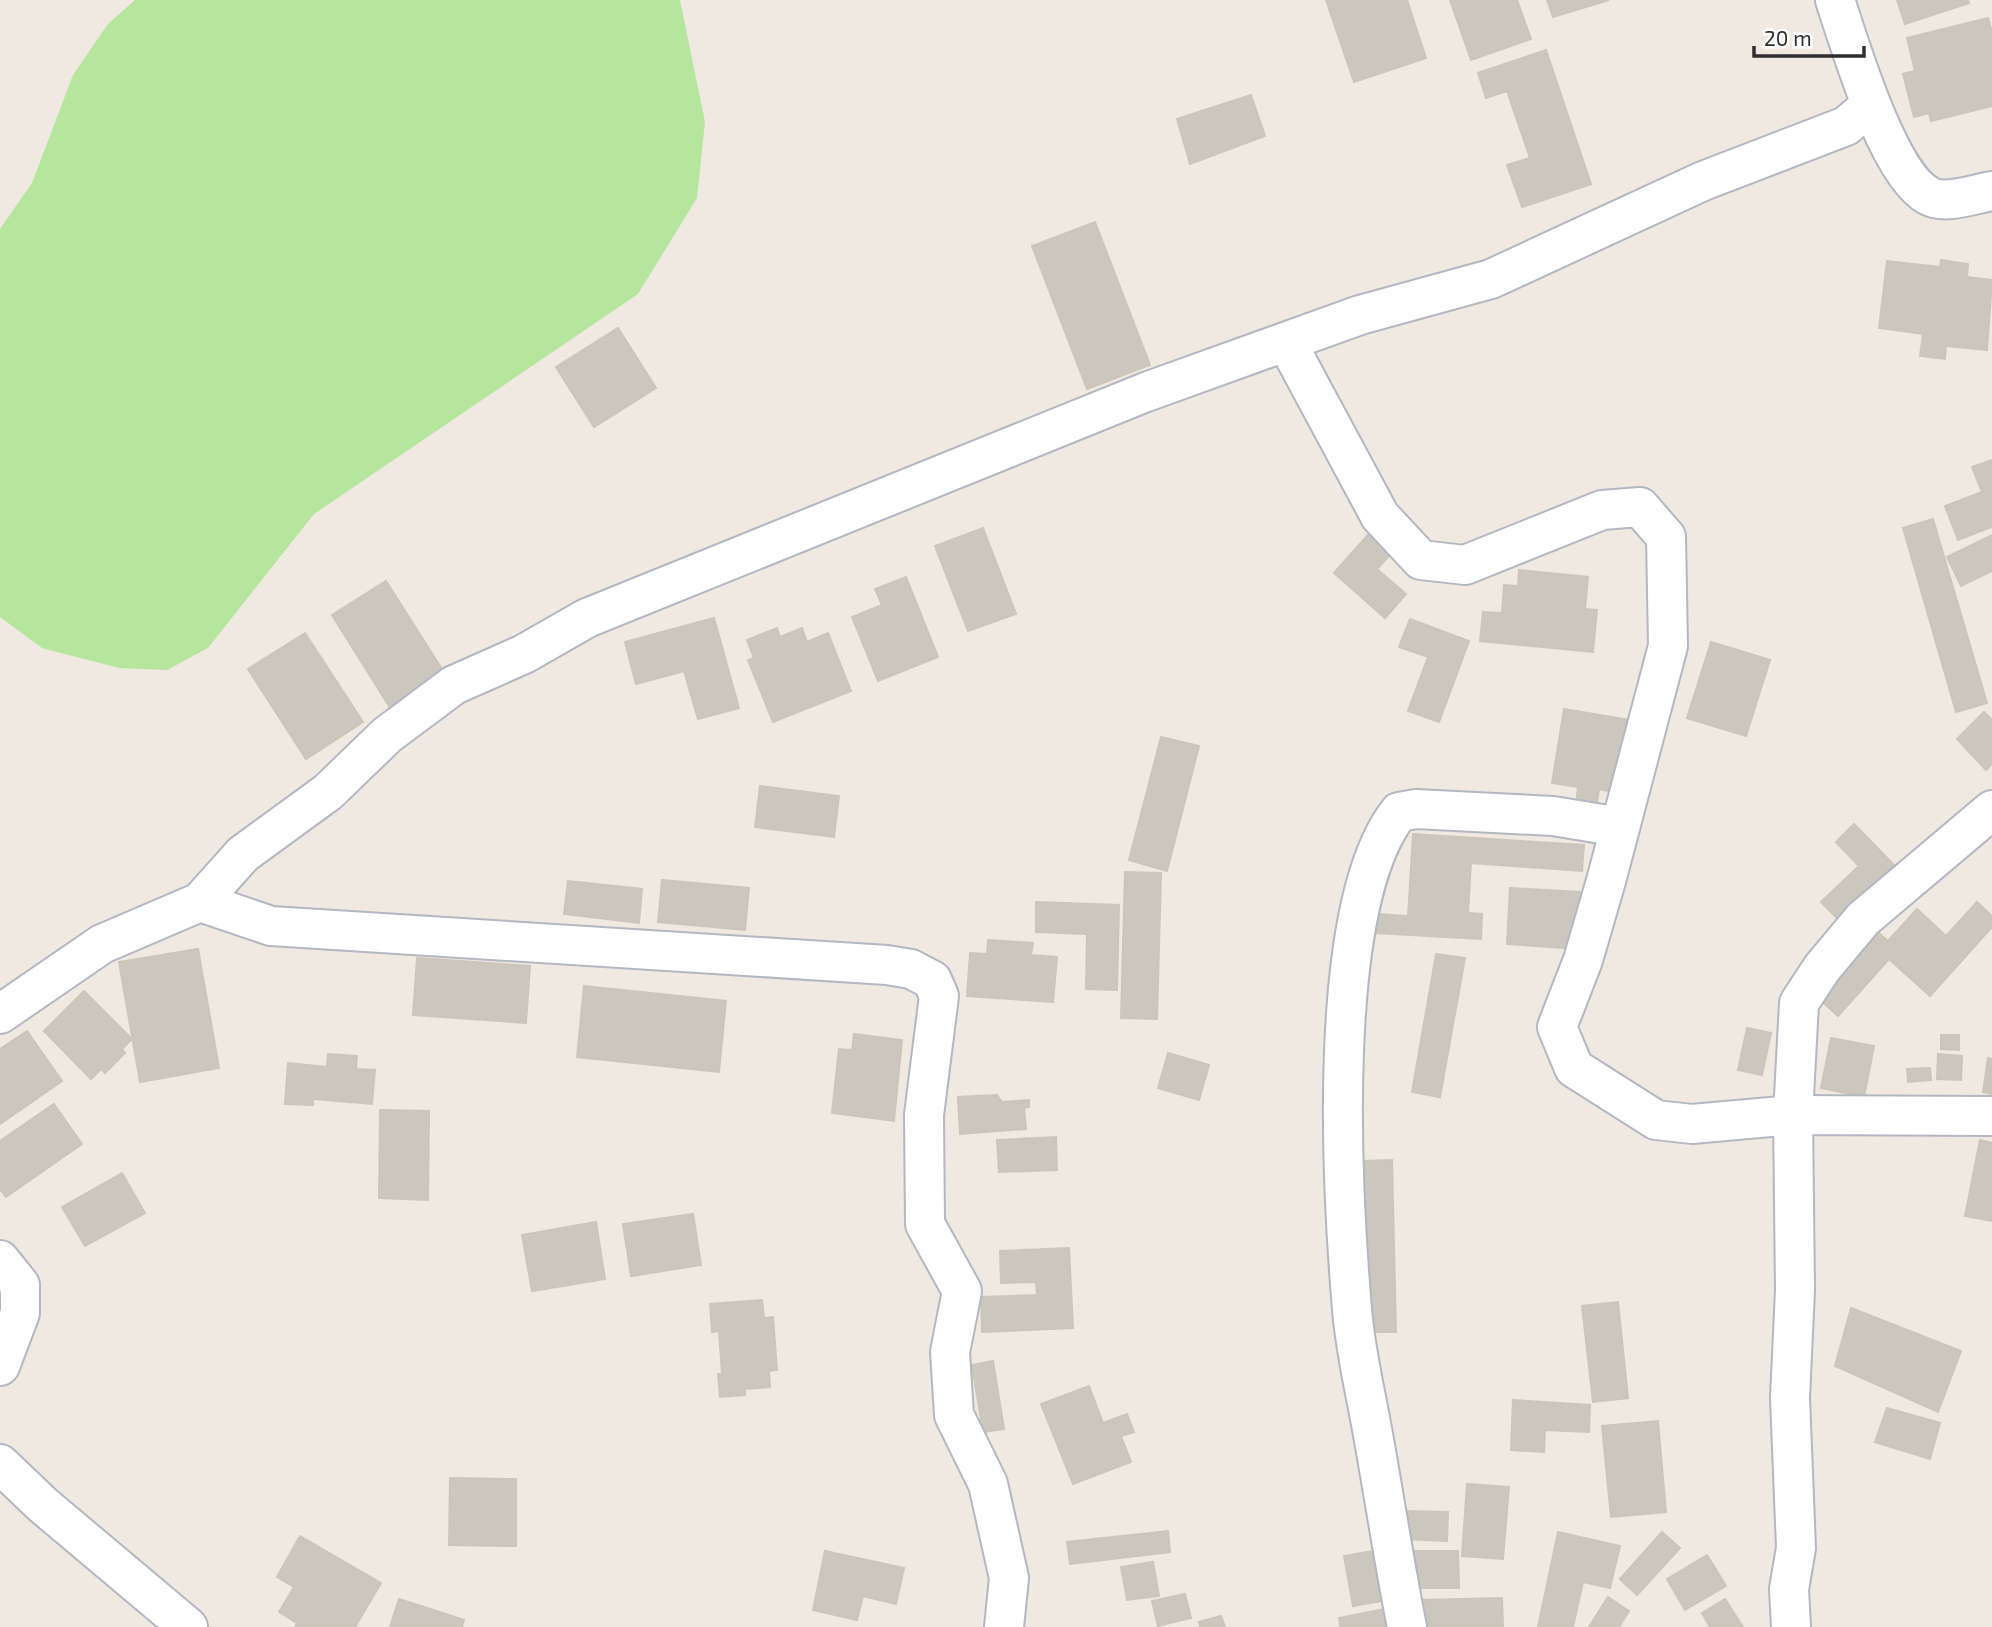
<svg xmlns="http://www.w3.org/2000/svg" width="1992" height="1627" viewBox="0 0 1992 1627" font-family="'Exo 2',sans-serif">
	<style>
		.green { fill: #b6e59e }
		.building { fill: #cbc7bf; stroke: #cbc5ba; stroke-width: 2 }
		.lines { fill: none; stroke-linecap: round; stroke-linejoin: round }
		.minor-casing { stroke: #b4b7c1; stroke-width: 42 }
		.minor { stroke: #fff; stroke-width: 38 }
	</style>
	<rect width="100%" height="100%" fill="#efe9e1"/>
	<polygon class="green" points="135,0 680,0 705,122 697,198 638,294 314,514 208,648 167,670 119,668 42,648 0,617 0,229 32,183 73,75 108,24"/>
	<g class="building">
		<polygon points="1326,0 1407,0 1426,58 1354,82"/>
		<polygon points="1450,0 1517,0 1531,39 1471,60"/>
		<polygon points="1547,0 1609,0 1553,17"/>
		<polygon points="1897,0 1968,0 1969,3 1905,24"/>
		<polygon points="1988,18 1992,32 1992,106 1931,121 1929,113 1914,117 1903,74 1915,71 1907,38"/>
		<polygon points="1546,50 1591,184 1522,207 1507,165 1530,158 1507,91 1486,98 1478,73"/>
		<polygon points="1251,95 1265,136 1190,164 1177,119"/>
		<polygon points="1095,222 1150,365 1087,389 1032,246"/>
		<polygon points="1941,260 1968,264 1967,277 1992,280 1987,350 1946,346 1945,359 1920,356 1923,334 1879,328 1887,261 1940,267"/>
		<polygon points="618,328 656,388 594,427 556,367"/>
		<polygon points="1992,460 1992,527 1958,540 1945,506 1982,492 1972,467"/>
		<polygon points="1933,519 1987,703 1956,712 1903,528"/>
		<polygon points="1375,527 1397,547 1377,569 1406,594 1385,618 1334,573"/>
		<polygon points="983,528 1016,614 968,631 935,546"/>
		<polygon points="1992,535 1992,571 1961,586 1947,557"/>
		<polygon points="1519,570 1588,577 1585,609 1597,610 1593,652 1480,641 1483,612 1502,613 1504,585 1518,586"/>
		<polygon points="906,577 938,657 878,681 852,617 882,605 875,589"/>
		<polygon points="386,581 447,677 392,711 332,615"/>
		<polygon points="714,618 739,708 698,719 684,671 636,684 625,642"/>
		<polygon points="1410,619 1469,641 1439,722 1408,711 1428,657 1399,647"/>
		<polygon points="777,628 780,637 802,628 807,642 828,633 851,691 773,722 748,660 754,658 747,640"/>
		<polygon points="305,633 363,722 306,759 248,669"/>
		<polygon points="1711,642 1770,660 1746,736 1687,718"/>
		<polygon points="1564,709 1630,720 1618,793 1599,789 1596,808 1576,805 1578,787 1552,783"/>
		<polygon points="1984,712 1992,720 1992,764 1986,770 1957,739"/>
		<polygon points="1161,737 1199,746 1167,871 1129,860"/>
		<polygon points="760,786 839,796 834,837 755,827"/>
		<polygon points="1854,824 1895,866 1839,920 1821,902 1859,866 1836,842"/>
		<polygon points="1413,834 1584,845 1582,871 1471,863 1468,913 1482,914 1481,939 1376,933 1377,914 1408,916"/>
		<polygon points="1125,872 1161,873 1157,1019 1121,1018"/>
		<polygon points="662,880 749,888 745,930 658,922"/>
		<polygon points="568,881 642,889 639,923 564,914"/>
		<polygon points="1510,888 1581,892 1578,949 1507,944"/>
		<polygon points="1036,902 1119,905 1117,990 1086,989 1087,934 1036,932"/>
		<polygon points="1977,902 1992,916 1992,927 1930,996 1889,959 1838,1016 1813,993 1873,928 1888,941 1917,909 1946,936"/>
		<polygon points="988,940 1033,943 1031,955 1057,957 1053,1002 967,996 970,953 987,954"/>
		<polygon points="198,949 219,1068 140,1082 119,962"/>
		<polygon points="1436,954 1465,958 1440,1097 1412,1092"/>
		<polygon points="417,958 530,966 526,1023 413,1015"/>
		<polygon points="584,986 726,1001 719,1072 577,1057"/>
		<polygon points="84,991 132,1039 122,1049 125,1053 105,1073 101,1069 91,1079 44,1031"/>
		<polygon points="1747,1028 1771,1033 1762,1075 1738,1070"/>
		<polygon points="27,1031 62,1081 0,1124 0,1049"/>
		<polygon points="854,1034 902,1040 894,1121 832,1113 839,1049 852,1050"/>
		<polygon points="1941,1035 1959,1035 1959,1050 1941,1049"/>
		<polygon points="1831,1038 1874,1046 1864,1097 1821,1088"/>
		<polygon points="1168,1053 1209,1065 1199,1100 1158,1088"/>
		<polygon points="328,1054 357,1056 356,1069 375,1070 372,1104 313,1099 313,1105 285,1104 288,1063 327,1067"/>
		<polygon points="1938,1054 1962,1056 1961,1080 1937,1079"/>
		<polygon points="1988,1058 1992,1059 1992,1094 1983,1092"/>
		<polygon points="1930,1068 1931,1080 1908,1082 1907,1069"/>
		<polygon points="997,1095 1002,1102 1029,1100 1029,1107 1024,1108 1026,1129 960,1134 958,1097"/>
		<polygon points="54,1104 82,1144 6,1197 0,1189 0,1141"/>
		<polygon points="380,1110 429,1111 428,1200 379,1198"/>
		<polygon points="1056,1137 1057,1170 999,1172 997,1140"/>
		<polygon points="1980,1140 1992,1143 1992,1221 1965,1216"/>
		<polygon points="1392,1160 1396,1332 1367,1332 1363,1161"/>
		<polygon points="122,1173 145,1213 85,1246 62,1207"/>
		<polygon points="693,1214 701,1265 631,1276 623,1224"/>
		<polygon points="596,1222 605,1279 532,1291 522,1235"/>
		<polygon points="1069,1248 1073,1328 982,1332 981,1297 1037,1295 1036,1282 1001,1283 1000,1251"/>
		<polygon points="762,1300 764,1318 773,1317 777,1370 769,1371 770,1387 745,1389 745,1395 720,1397 718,1374 722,1374 719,1331 712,1332 710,1304"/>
		<polygon points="1618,1302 1628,1398 1593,1402 1582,1306"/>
		<polygon points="1851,1308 1961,1351 1938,1412 1835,1366"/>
		<polygon points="993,1361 1004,1429 983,1432 972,1365"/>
		<polygon points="1089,1386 1103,1423 1127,1414 1134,1432 1121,1436 1131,1462 1073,1484 1041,1404"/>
		<polygon points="1513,1400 1590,1405 1589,1432 1545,1430 1544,1452 1511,1450"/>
		<polygon points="1887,1408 1940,1423 1930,1459 1875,1442"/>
		<polygon points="1658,1421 1666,1512 1611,1517 1602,1426"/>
		<polygon points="450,1478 516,1479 516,1546 449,1545"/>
		<polygon points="1467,1484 1509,1487 1503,1559 1462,1556"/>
		<polygon points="1402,1511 1448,1512 1447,1541 1402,1539"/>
		<polygon points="1168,1531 1170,1552 1070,1564 1067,1542"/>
		<polygon points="1558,1532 1620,1546 1610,1588 1583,1582 1573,1627 1538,1627"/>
		<polygon points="1662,1532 1680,1548 1637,1595 1620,1579"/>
		<polygon points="300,1536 381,1583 355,1627 295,1627 297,1623 279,1612 294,1587 277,1577"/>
		<polygon points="1379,1550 1388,1600 1353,1606 1344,1556"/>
		<polygon points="825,1551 904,1568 896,1604 863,1596 857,1620 813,1610"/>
		<polygon points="1412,1551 1458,1551 1459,1588 1413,1588"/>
		<polygon points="1707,1555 1726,1586 1685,1610 1667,1579"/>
		<polygon points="1153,1562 1159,1596 1127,1600 1121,1567"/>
		<polygon points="1185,1594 1191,1618 1158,1626 1152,1601"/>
		<polygon points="1608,1597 1629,1611 1619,1627 1589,1627"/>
		<polygon points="1502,1598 1503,1627 1423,1627 1422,1600"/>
		<polygon points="399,1599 464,1620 462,1627 390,1627"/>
		<polygon points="1725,1599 1743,1627 1710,1627 1702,1613"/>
		<polygon points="1390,1608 1394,1627 1340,1627 1339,1618"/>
		<polygon points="1221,1616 1225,1627 1200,1627 1199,1622"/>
	</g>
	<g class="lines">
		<defs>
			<g id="minor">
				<path d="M1835,0C1850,45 1888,175 1929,196C1945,205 1974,194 1992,191"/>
				<polyline points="1287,343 1380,516 1421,560 1465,565 1602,510 1640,507 1666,537 1668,646 1606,881 1583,960 1557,1027 1574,1068 1656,1120 1692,1124 1793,1115 1992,1116"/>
				<polyline points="200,902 271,926 887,965 911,969 932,980 939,996 924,1115 925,1224 962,1291 950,1352 954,1415 988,1484 1009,1578 1004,1627"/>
				<polyline points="0,1014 102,944 200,902 243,854 328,792 387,735 454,685 524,654 587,618 1146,392 1360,315 1491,279 1703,181 1846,126 1871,105"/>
				<polyline points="0,1260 20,1285 20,1313 0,1366"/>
				<polyline points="0,1464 43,1505 188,1627"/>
				<path d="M1407,1627C1394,1562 1384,1495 1372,1429C1365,1390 1355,1349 1352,1309C1342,1191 1325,905 1399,812L1416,809L1553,816L1620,827"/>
				<polyline points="1791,1627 1789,1589 1796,1548 1790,1398 1795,1290 1793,1115 1799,1003 1822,968 1863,919 1992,810"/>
			</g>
		</defs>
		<use href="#minor" class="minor-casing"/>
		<use href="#minor" class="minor"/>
	</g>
	<path d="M1754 46v10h110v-10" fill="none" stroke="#2e2e2e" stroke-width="3.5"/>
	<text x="1764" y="46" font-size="21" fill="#2e2e2e" stroke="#ffffff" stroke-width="5" paint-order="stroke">20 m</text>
</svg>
